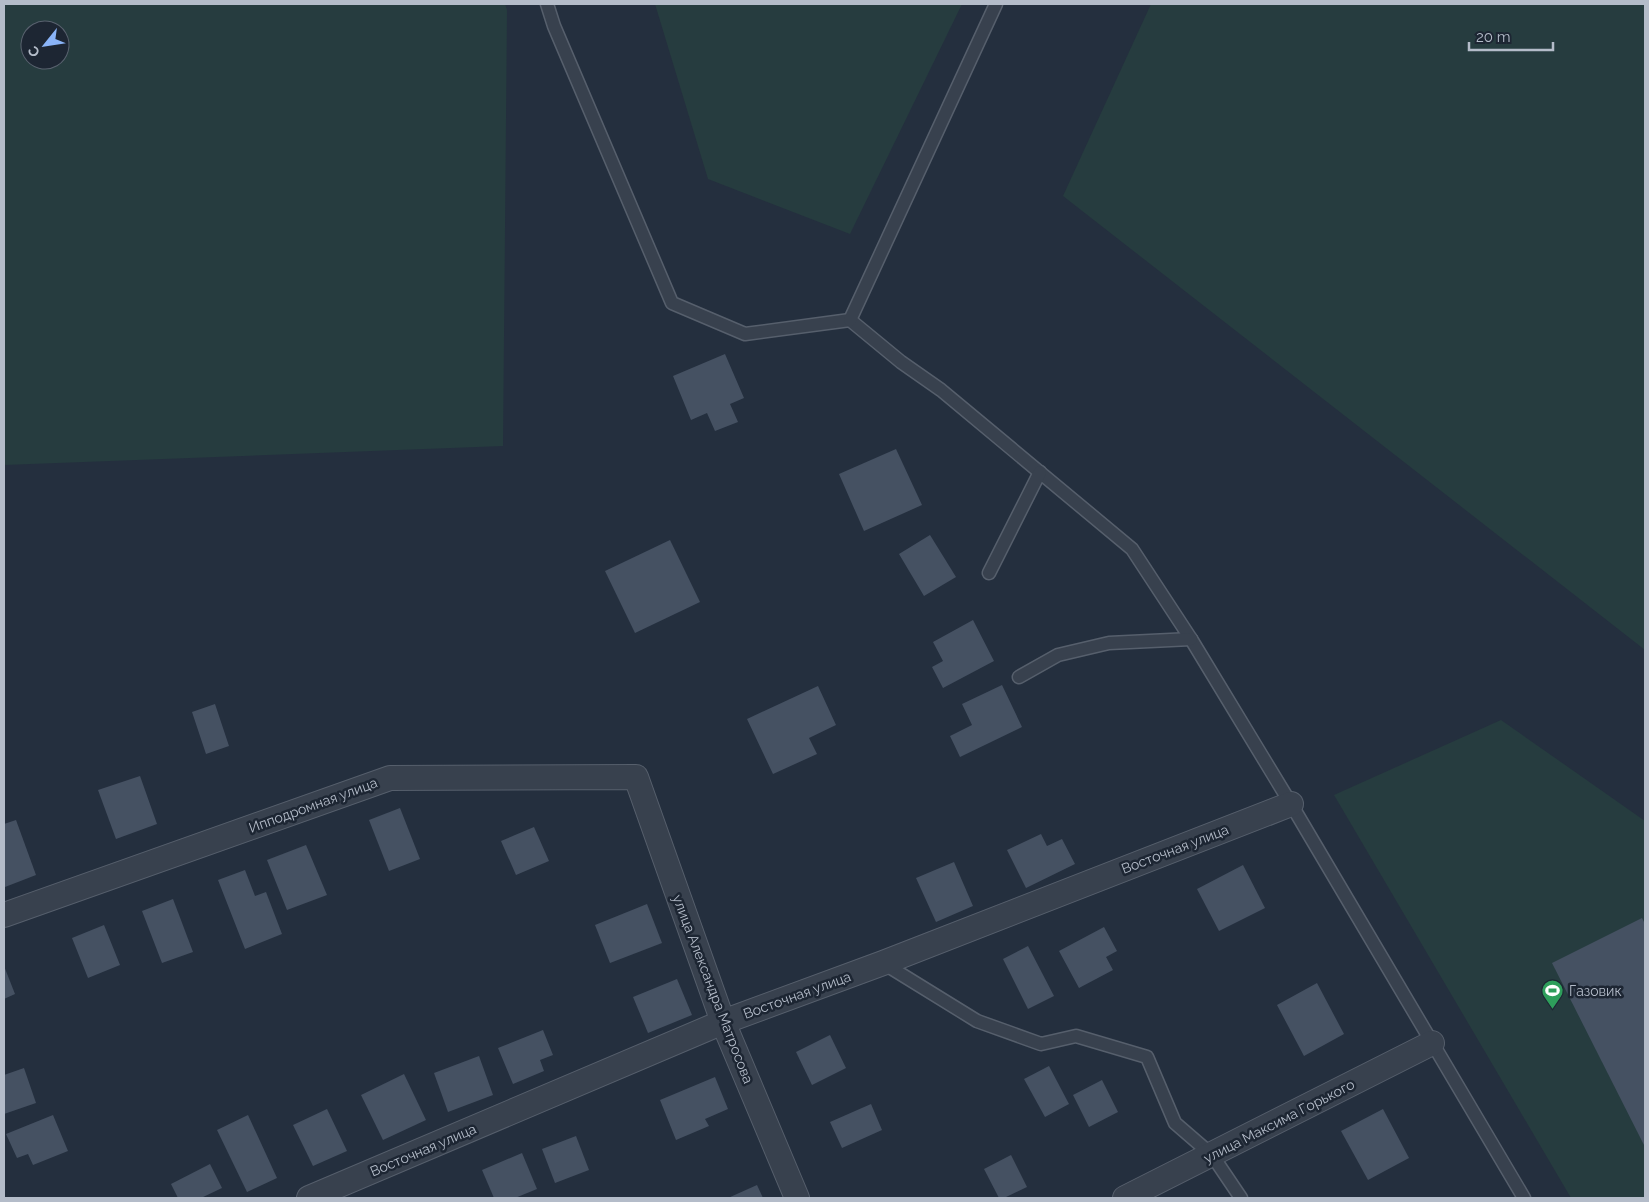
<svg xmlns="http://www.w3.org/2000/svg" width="1649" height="1202" viewBox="0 0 1649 1202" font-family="Raleway,sans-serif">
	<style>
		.green { fill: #263c3f; fill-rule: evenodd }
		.building { fill: #455162 }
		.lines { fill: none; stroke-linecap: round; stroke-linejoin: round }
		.lane-casing { stroke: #565f6c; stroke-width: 15 }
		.street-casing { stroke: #565f6c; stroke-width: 26 }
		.lane { stroke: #38414e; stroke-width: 12 }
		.street { stroke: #38414e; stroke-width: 24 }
		.labels { text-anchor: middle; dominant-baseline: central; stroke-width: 5; stroke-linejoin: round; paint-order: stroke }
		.street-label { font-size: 14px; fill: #b4bcc9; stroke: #1d2633 }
		.poi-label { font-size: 14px; fill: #b4bcc9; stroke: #1d2633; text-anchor: start }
	</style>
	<rect width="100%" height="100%" fill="#242f3e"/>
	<g class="green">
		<path d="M4,4H505L507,10L503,446L4,465ZM30,30H60V60H30Z"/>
		<polygon points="655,4 962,4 850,234 708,179"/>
		<polygon points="1151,4 1645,4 1645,650 1063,196"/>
		<polygon points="1501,720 1645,821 1645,1198 1571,1198 1334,795"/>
	</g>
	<g class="building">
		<polygon points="725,354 744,398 730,404 738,422 715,431 707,413 691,420 673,376"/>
		<polygon points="896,449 922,505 864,531 839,474"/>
		<polygon points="930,535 956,577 924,596 899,554"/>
		<polygon points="670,540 700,602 635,633 605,571"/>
		<polygon points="973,620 994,661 943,688 932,667 943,661 933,642"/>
		<polygon points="1002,685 1022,727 960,757 950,736 972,725 962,704"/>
		<polygon points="818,686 836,725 809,738 817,754 773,774 747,719"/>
		<polygon points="215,704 229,746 206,754 192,712"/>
		<polygon points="140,776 157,824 116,839 98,790"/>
		<polygon points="400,808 420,859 389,871 369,820"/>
		<polygon points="16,820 36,875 5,887 4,824"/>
		<polygon points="534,827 549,861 516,875 501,841"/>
		<polygon points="1041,834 1047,846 1062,839 1075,864 1026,888 1007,850"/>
		<polygon points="306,845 327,895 287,910 267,860"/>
		<polygon points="954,862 973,906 936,922 916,878"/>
		<polygon points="1243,865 1265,908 1219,931 1197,889"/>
		<polygon points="245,870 255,896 266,892 282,934 245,949 218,880"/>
		<polygon points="173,899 193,952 162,963 142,911"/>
		<polygon points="647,904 662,943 610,963 595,925"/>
		<polygon points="1642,918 1645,924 1645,1147 1552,963"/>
		<polygon points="104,925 120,965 88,978 72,938"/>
		<polygon points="1104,927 1117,951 1106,957 1113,970 1079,988 1059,951"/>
		<polygon points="1028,946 1054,996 1028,1009 1003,959"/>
		<polygon points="4,966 15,994 4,999"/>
		<polygon points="677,979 692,1015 648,1033 633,997"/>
		<polygon points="1317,983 1344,1034 1304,1056 1277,1005"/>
		<polygon points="543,1030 553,1055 540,1060 544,1071 513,1084 498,1048"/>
		<polygon points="830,1035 846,1068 812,1085 796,1052"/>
		<polygon points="479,1056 493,1095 448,1112 434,1073"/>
		<polygon points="1049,1066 1069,1104 1045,1117 1024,1079"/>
		<polygon points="24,1068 36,1103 4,1114 4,1075"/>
		<polygon points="404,1074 426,1120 383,1140 361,1095"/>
		<polygon points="715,1077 728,1109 705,1119 709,1126 676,1140 660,1100"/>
		<polygon points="1102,1080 1118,1112 1089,1127 1073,1095"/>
		<polygon points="871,1104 882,1130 842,1148 830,1122"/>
		<polygon points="327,1109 347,1151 313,1166 293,1125"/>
		<polygon points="1383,1109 1409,1158 1368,1180 1341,1131"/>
		<polygon points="53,1115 68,1151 33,1165 28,1154 17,1158 6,1134"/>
		<polygon points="248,1115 277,1178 247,1192 217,1130"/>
		<polygon points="576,1136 589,1170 555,1183 542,1149"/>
		<polygon points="522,1153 537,1189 515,1198 494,1198 482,1170"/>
		<polygon points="1011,1155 1027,1187 1004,1198 999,1198 984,1169"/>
		<polygon points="210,1164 222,1188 201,1198 178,1198 171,1184"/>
		<polygon points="757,1185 763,1198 728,1198"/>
	</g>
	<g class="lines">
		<defs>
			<g id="lane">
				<polyline points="547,4 554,26 672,303 745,334 850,320 901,362 941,390 1132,549 1191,639 1291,804 1524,1198"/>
				<polyline points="850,320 996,4"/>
				<polyline points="989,573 1040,472"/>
				<polyline points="1019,677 1058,655 1109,643 1191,639"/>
				<polyline points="883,963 977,1021 1041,1044 1076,1036 1147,1057 1175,1123 1212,1155 1241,1198"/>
			</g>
			<g id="street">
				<polyline points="4,915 390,778 636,777 723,1022 797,1198"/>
				<polyline points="309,1198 723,1022 883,963 1291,804"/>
				<polyline points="1125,1198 1432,1043"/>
			</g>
		</defs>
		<use href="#lane" class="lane-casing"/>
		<use href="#street" class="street-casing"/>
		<use href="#lane" class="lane"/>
		<use href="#street" class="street"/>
	</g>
	<defs>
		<symbol id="stadium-pin" viewBox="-11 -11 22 30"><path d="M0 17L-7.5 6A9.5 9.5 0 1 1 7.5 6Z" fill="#2e9e5b" stroke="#1d2633"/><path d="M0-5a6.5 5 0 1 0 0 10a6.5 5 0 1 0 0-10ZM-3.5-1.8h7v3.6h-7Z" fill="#fff"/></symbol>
	</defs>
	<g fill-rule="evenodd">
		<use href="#stadium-pin" x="1540" y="978" width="25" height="34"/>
	</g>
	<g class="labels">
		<g class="street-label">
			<text transform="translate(313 805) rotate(-20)">Ипподромная улица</text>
			<text transform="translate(1175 849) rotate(-21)">Восточная улица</text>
			<text transform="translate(713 989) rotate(69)">улица Александра Матросова</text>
			<text transform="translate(797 995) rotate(-20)">Восточная улица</text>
			<text transform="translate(1279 1121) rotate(-27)">улица Максима Горького</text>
			<text transform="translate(423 1150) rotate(-23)">Восточная улица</text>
		</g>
		<g class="poi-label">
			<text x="1569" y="991">Газовик</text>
		</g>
	</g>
	<rect width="1649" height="1202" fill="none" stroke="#b4bcc9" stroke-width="10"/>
	<g transform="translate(45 45) rotate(240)"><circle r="24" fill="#1d2633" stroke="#59626f"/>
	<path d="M0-4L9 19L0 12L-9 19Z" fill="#8ab4f8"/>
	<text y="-8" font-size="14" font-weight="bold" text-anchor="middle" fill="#b4bcc9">С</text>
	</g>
	<path d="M1469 42v8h84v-8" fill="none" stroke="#b4bcc9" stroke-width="2.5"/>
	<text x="1476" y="42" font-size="15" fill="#b4bcc9" stroke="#1d2633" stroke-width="4" paint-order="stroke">20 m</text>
</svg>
